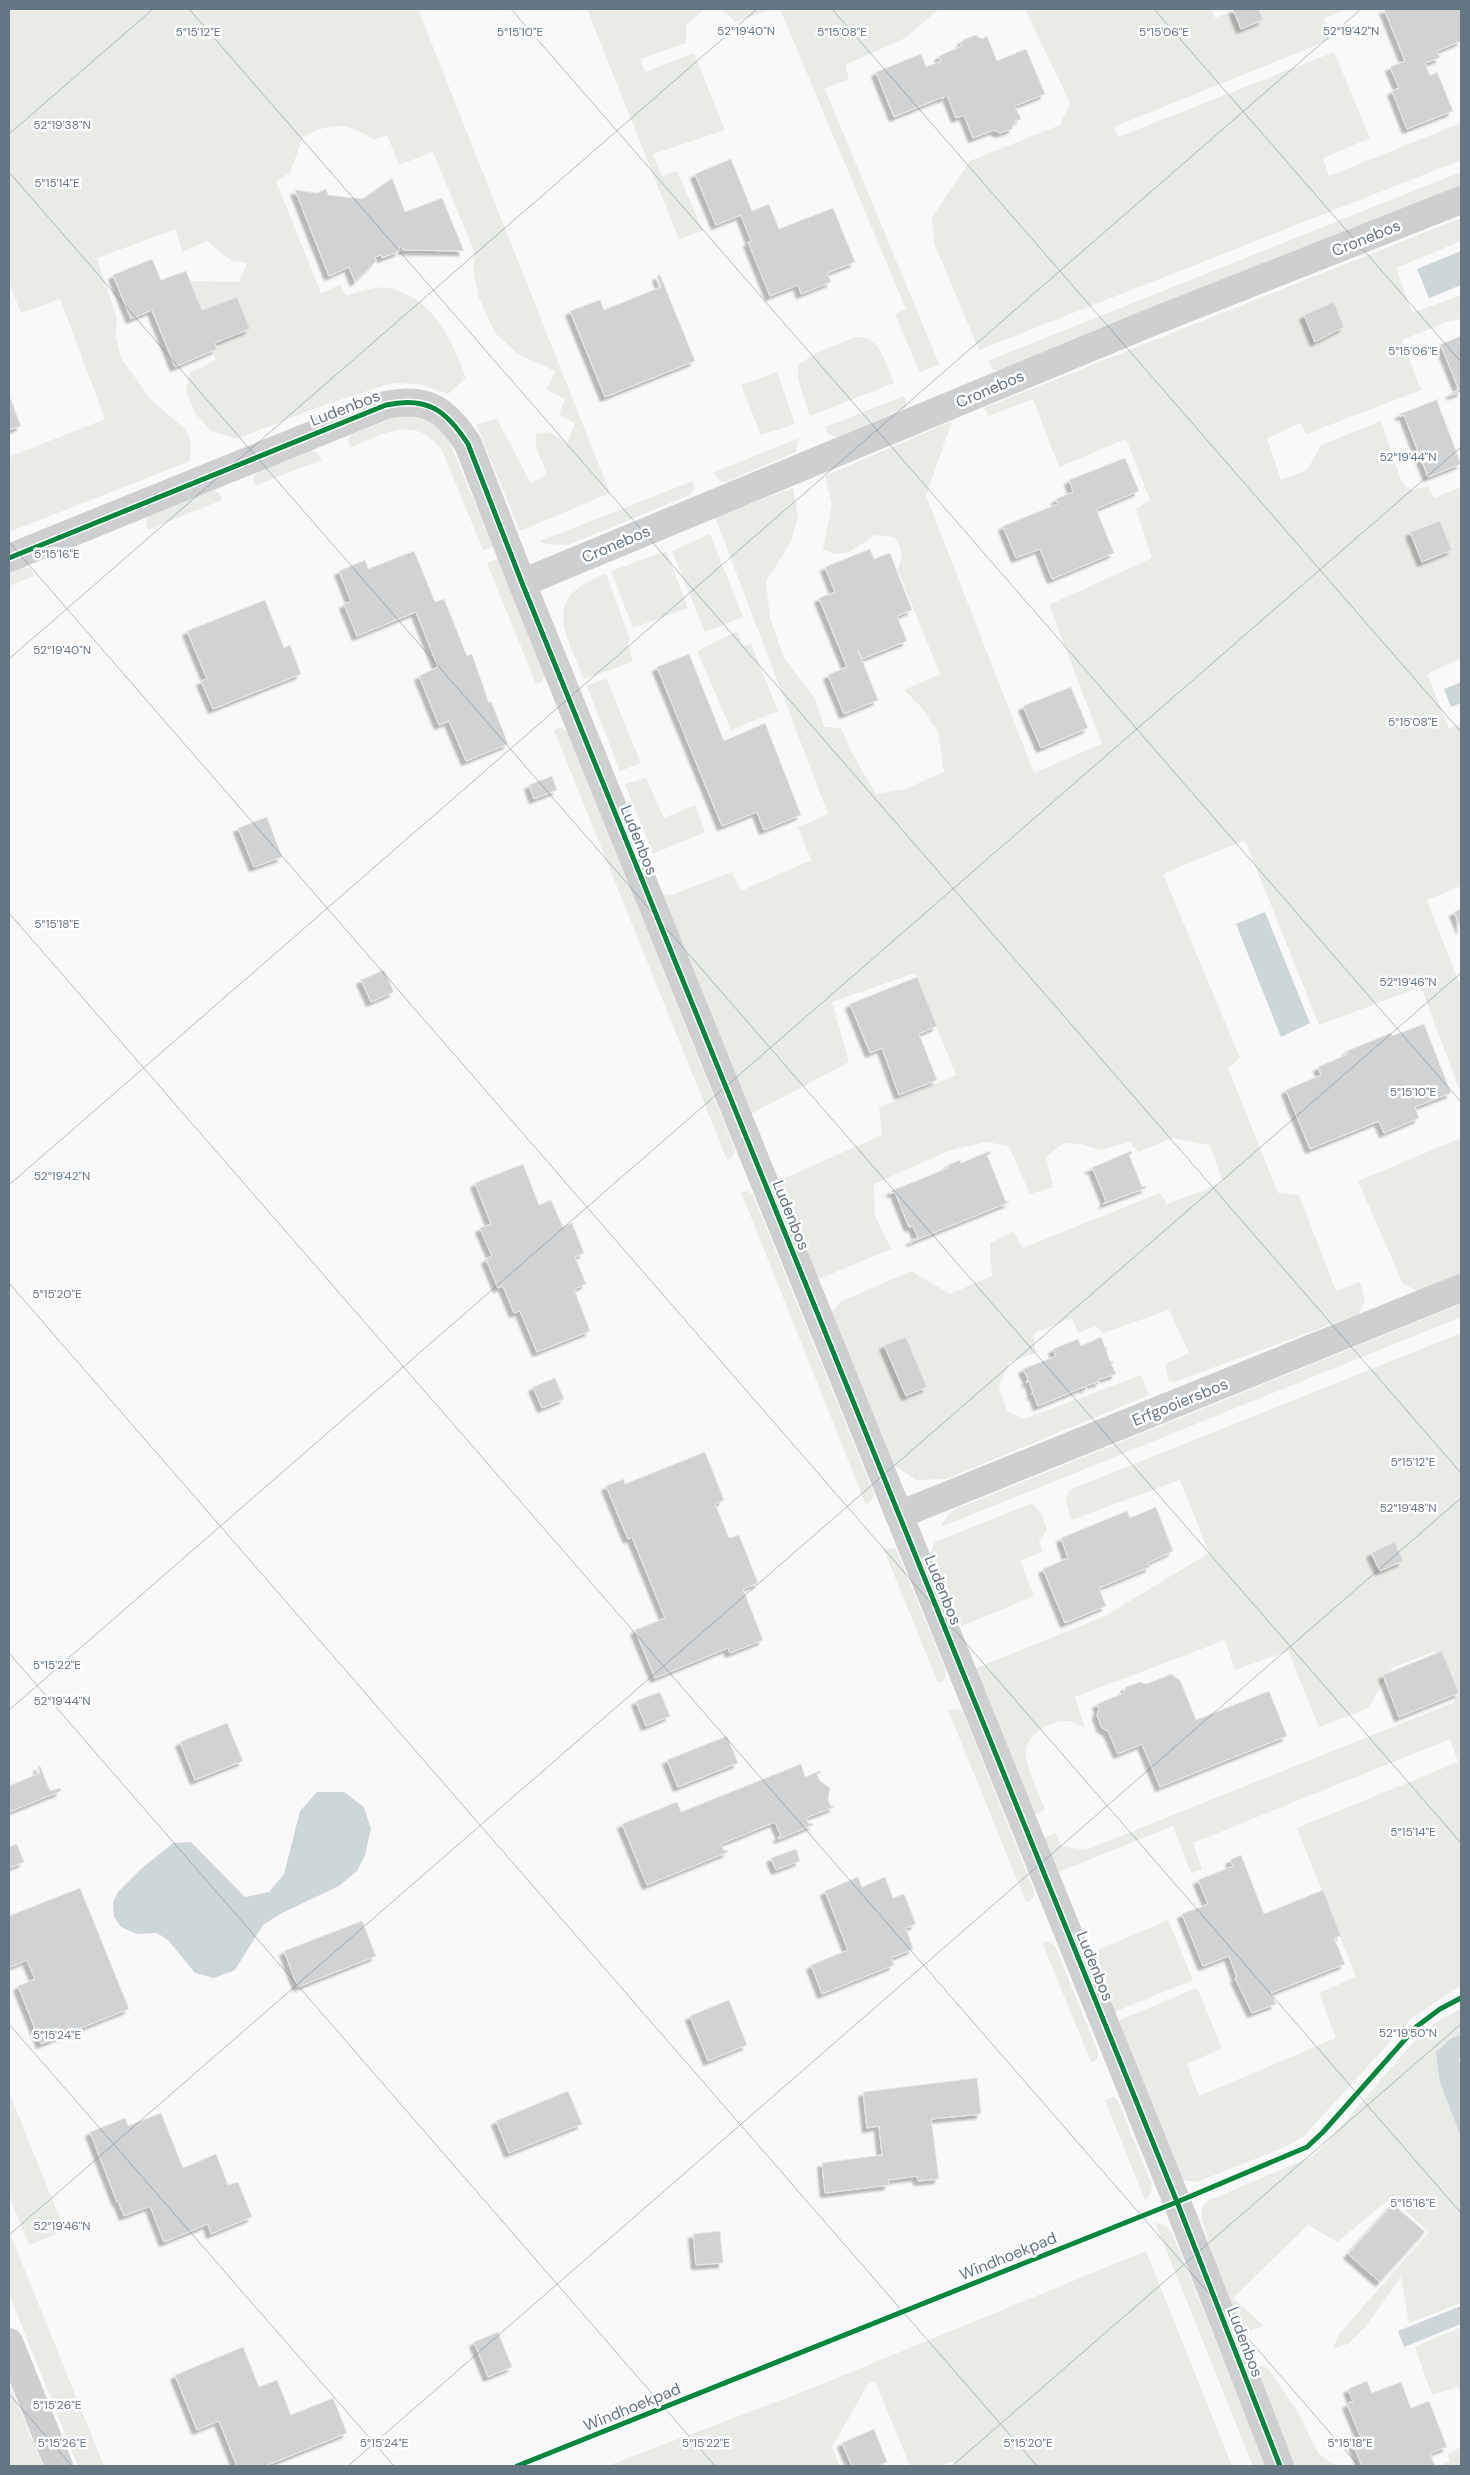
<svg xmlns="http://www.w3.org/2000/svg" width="1470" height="2475" viewBox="0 0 1470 2475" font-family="'DM Sans',sans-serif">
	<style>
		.green { fill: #e8ebe6 }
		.water { fill: #ced6d9 }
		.building { fill: #d0d2d3; stroke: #e8e8e8; filter: url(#shadow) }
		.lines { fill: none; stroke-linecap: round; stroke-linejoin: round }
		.minor { stroke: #cecfd0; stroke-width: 28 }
		.cycleway-casing { stroke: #fff; stroke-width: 8 }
		.cycleway { stroke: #00873e; stroke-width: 5 }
		.ticks { fill: none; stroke: #657683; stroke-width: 1; stroke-opacity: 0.45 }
		.labels { text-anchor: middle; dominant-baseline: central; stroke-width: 5; stroke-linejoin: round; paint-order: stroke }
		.street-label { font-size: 16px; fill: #657683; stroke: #fff }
		.ticks-label { font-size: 12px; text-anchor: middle; fill: #657683; stroke: #fff; stroke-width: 5; stroke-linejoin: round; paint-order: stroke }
	</style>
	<defs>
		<filter id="shadow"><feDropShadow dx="-4.5" dy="4.5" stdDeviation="1" flood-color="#0004"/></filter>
	</defs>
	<rect width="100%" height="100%" fill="#f9f9f9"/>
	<g class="green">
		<path d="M9,9H418L610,493L520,531L476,424L497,419L531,484L547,474L536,447V434L549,432L567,443L575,423L559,415L565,399L547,390L555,371L518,354L495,333L479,298L473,268L474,251L433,152L399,165L387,135L374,140C347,122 331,122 303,137L290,173L276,181L321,293L340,285L346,296C358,292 375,286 388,288C432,296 452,340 466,378L448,394L419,384L392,383L327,404L236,439L211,431L195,413L186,391L190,373L216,360L189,281L239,282L247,263L230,260L207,241L182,252L176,229L97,258L117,319L116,337L121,358L152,401L185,429L191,441L190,461L9,532V457L105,419L60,299L21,313L9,282Z"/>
		<polygon points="587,9 705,9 686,25 686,43 640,59 645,72 694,53 725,130 653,154 662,176 677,171 703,231 679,239"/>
		<polygon points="721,9 773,9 736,22"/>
		<polygon points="780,9 939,9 905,38 845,65 849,79 825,89 939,364 920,373 895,314 906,309"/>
		<polygon points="1025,9 1211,9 1215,18 1238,9 1349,9 1324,18 1331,39 1114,127 1118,137 1334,52 1370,138 1323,158 1329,176 1461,123 1461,160 979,350 934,243 932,217 970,161 1060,125 1070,103"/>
		<polygon points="1461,172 1461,187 999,371 992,369 988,361"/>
		<path d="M1461,218V241L1396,268L1412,313L1461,295V319L1449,321L1402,340L1421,390L1306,434L1301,423L1267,438L1281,480L1307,470L1321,445L1381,421L1402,483L1411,490L1428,486L1434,498L1461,487V658L1427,674L1449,728L1461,724V886L1427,900L1461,988V1094L1421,987L1319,1025L1245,840L1163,874L1240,1058L1228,1068L1278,1193L1299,1195L1336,1291L1360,1282L1365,1300L1359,1314L1174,1382L1168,1380L1165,1364L1189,1353L1169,1310L1103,1333L1096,1326L1078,1333L1072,1318L1033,1334L1036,1353L1010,1362L999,1386L1007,1411L1024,1419L1141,1375L1149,1395L946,1479L916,1480L891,1463L830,1315L840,1302L911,1271L950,1294L992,1276L990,1243L1013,1232L1023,1248L1160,1193L1167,1204L1223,1183L1210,1145L1172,1138L1138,1152L1130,1142L1100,1150L1081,1144L1064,1143L1046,1157L1053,1187L1030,1194L1009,1146L987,1142L951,1150L874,1184L875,1216L891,1249L819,1279L808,1273L776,1182L882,1135L879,1108L956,1075L915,973L832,1002L849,1062L751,1114L688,956L661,894L671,895L732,872L741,891L811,860L798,827L828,814L715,517L793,488L798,516L791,542L766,581L770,618L784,658L816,700L824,727L841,728L852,753L876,794L905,789L944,772L938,732L922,708L904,690L940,674L898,570C902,556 904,549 894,537L876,535L847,553L834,554L823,549L832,504L825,476L952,421L926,496L1034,773L1102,744L1049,605L1152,558L1136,509L1150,500L1126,439L1059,467L1033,399L988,416L984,408Z"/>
		<path d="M856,337C881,336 885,363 894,383L810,416L798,379V365L814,354Z"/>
		<polygon points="777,372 795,424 761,435 741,385"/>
		<polygon points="904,396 907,407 903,409 837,437 828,434 825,427"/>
		<path d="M410,415L427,419L447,436L493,547L483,550L442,450C413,413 385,434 350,448L348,440L351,435L395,417Z"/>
		<polygon points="799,438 796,452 725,482 720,481 713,473"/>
		<polygon points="310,451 316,451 322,460 256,485 253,481 254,475 259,471"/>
		<polygon points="693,481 695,489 690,495 568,545 546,544 540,541"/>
		<polygon points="214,490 218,492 222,500 148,530 146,522 149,516"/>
		<polygon points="710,534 743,617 705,632 672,551"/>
		<polygon points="666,551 688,608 633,628 611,571"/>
		<polygon points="498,559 544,675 542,682 536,684 487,563"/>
		<polygon points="22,566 31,569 34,576 9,586 9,572"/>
		<path d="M606,574L630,639L628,645L633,662L584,679C564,628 541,598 606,574Z"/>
		<polygon points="737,631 743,646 751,644 778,711 731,730 697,651"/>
		<polygon points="606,678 641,763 620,771 587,686"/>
		<polygon points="560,727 568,733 735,1150 734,1155 727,1160 554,730"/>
		<polygon points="646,778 664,818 695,805 705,832 653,854 625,784"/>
		<polygon points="1461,1138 1461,1274 1420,1292 1403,1284 1358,1181"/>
		<polygon points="746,1190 753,1195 874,1494 871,1501 866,1505 741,1192"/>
		<polygon points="1461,1304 1461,1317 941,1527 947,1516 956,1509"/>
		<path d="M1461,1333V1985L1411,2019L1303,2137L1285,2147L1197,2182L1182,2180L1117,2021L1197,1988L1222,2048L1187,2064L1199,2096L1336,2038L1319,1993L1356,1977L1297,1828L1458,1762L1450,1739L1193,1843L1202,1869L1191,1873L1173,1826L1054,1874L1039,1839L1056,1833L1061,1846L1086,1850L1455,1702L1435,1651L1392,1668L1368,1708L1319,1727L1288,1651L1235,1670L1225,1640L1075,1697L1085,1728C1079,1726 1073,1721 1067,1721C1050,1720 1024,1735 1026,1755C1026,1767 1041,1797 1045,1810L1033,1815L974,1669L1105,1616L1209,1553L1180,1480L1071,1520L1066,1501L1069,1490Z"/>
		<polygon points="1033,1503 1043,1517 1047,1530 1039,1540 1042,1552 1020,1561 1034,1596 962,1626 931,1552 935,1542"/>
		<polygon points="890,1548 895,1549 898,1554 946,1671 944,1680 938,1683 884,1550"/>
		<polygon points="956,1709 963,1712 1034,1891 1033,1899 1026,1902 948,1710"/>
		<polygon points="1168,1920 1193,1980 1114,2012 1089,1954"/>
		<polygon points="1049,1941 1056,1948 1098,2052 1097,2060 1091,2062 1042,1942"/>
		<polygon points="1461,2009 1461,2034 1452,2038 1440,2083 1461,2137 1461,2303 1409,2323 1401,2277 1367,2325 1348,2344 1333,2349 1339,2334 1429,2232 1391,2198 1337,2242 1308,2225 1233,2298 1264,2326 1242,2334 1234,2327 1201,2216 1203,2205 1212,2199 1311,2157 1328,2141 1410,2046 1436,2022"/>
		<polygon points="9,2092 63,2226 55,2229 57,2234 29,2245 9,2195"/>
		<polygon points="1113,2097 1118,2101 1152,2185 1151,2194 1145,2200 1105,2100"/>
		<polygon points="1155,2222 1167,2227 1172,2233 1266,2466 1253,2466"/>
		<polygon points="9,2231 104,2466 78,2466 9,2294"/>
		<polygon points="1146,2251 1232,2466 955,2466 953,2461 941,2466 910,2466 875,2381 868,2384 832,2447 840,2466 607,2466 805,2391"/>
		<polygon points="1461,2327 1461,2395 1458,2387 1432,2395 1415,2347"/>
		<polygon points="1257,2366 1264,2366 1270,2371 1298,2412 1318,2453 1333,2464 1347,2466 1289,2466 1249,2370"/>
		<polygon points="9,2383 43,2466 9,2466"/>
		<polygon points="1461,2447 1461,2466 1440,2466 1450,2461 1448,2454"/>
	</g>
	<g class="water">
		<polygon points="1461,251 1461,285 1429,298 1417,269"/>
		<polygon points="1461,682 1461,703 1451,707 1444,689"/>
		<polygon points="1265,912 1310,1023 1281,1037 1236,924"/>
		<polygon points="317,1792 344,1792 364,1807 371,1829 365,1855 357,1871 339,1886 282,1913 263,1925 235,1970 214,1978 195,1973 168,1940 157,1933 137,1934 121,1927 114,1917 113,1902 118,1892 142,1868 173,1843 191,1842 245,1897 269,1892 284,1874 300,1811"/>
		<polygon points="1461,2034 1461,2055 1459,2058 1461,2071 1461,2137 1440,2083 1436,2052 1452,2038"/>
		<polygon points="1461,2306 1461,2324 1404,2347 1398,2331"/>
	</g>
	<g class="building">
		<polygon points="1233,9 1259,9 1263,20 1241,29"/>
		<polygon points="1384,9 1461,9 1461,41 1437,51 1440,58 1425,63 1430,76 1437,72 1453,111 1407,129 1392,91 1399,88 1390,67 1405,61"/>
		<polygon points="975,35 982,39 987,36 997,61 1026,49 1045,94 1015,106 1021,119 1015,121 1012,129 1000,133 994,130 973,138 964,115 956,118 947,95 943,99 943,97 894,117 876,72 921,54 926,67 941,61 939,56 960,47 963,40"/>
		<polygon points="731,159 752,211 769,204 779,229 833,208 855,262 827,273 831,282 801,294 798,285 770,296 748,242 751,241 741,215 716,225 695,174"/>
		<polygon points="392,178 405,212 442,198 464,251 403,250 401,246 398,248 400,251 382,258 381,255 375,257 376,261 355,282 349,267 329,276 295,190 317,193 326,189 328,195 363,199"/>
		<polygon points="152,259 161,280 186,271 202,310 237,297 250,329 215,343 217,349 175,367 152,310 131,319 113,275"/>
		<polygon points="660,275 695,361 605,397 570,311 600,300 604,310 661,287 657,276"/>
		<polygon points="1334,302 1344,327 1315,342 1304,315"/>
		<polygon points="1461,336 1461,392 1451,395 1451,393 1459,390 1441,346 1438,347 1437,346"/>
		<polygon points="9,395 21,426 9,430"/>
		<polygon points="1439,399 1437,401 1461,464 1428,477 1404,415 1400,416 1400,414"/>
		<polygon points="1125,458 1139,491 1096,509 1114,553 1052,579 1040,549 1016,558 1003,526 1058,504 1056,499 1073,492 1069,480"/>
		<polygon points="1440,521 1452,550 1422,562 1410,532"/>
		<polygon points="870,549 874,559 890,553 912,610 897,616 907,641 862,659 858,650 878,700 844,714 828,675 847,667 819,598 835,592 825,567"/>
		<polygon points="414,551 435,602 444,599 467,656 472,654 489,703 491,701 508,744 466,761 449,721 439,725 419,676 438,667 416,612 357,636 344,604 351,601 339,571 365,560 368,569"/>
		<polygon points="265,600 284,648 290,645 301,674 213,709 201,681 207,679 187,631"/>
		<polygon points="689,654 724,741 765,723 801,815 764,830 757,812 722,826 657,667"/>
		<polygon points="1071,687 1088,728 1041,748 1023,706"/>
		<polygon points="552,776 557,790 534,799 529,785"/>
		<polygon points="267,817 282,857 254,867 238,828"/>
		<polygon points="1461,909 1461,929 1454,912"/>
		<polygon points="384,970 394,992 371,1002 361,980"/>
		<polygon points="917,977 937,1026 919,1034 937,1080 899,1095 882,1048 870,1053 850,1004"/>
		<polygon points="1424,1024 1451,1093 1415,1107 1419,1118 1384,1133 1379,1121 1310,1149 1286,1090 1321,1075 1318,1067 1348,1054 1347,1051 1391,1033 1392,1036"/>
		<polygon points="990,1151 991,1154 987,1155 1006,1202 1010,1202 911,1242 911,1240 918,1238 913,1226 909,1227 895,1192 891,1193 891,1191 948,1168 948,1165 960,1160 961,1163"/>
		<polygon points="1131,1151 1132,1153 1129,1155 1142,1187 1145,1186 1146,1188 1103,1204 1106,1201 1093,1169 1089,1169"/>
		<polygon points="523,1164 539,1205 551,1200 563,1227 572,1223 584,1253 575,1257 586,1284 574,1289 590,1331 537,1352 520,1311 514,1313 503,1286 498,1288 486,1259 492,1256 480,1228 491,1224 475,1183"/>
		<polygon points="906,1337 927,1387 906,1396 884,1345"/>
		<polygon points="1101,1337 1105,1348 1108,1347 1106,1350 1110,1361 1114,1362 1111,1363 1116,1374 1098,1380 1100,1383 1097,1382 1086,1386 1087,1389 1084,1387 1038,1406 1034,1395 1031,1394 1033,1393 1029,1381 1026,1383 1028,1379 1023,1369 1056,1356 1053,1349 1078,1339 1081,1346"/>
		<polygon points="555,1378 564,1399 542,1408 533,1387"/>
		<polygon points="705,1452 724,1500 715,1504 729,1538 739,1535 758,1583 743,1589 763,1640 730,1653 728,1648 655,1678 635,1630 665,1618 632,1537 628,1539 606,1486 624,1479 625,1484"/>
		<polygon points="1156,1507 1173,1551 1148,1563 1150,1567 1099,1588 1106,1606 1065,1623 1043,1569 1068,1558 1061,1538 1127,1511 1130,1518"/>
		<polygon points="1395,1542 1403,1561 1380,1571 1371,1553"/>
		<polygon points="1442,1651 1459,1693 1399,1717 1383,1675"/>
		<polygon points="1172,1674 1174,1677 1180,1680 1196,1720 1269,1691 1287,1736 1160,1787 1142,1744 1118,1754 1108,1731 1102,1728 1097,1715 1099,1709 1097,1704 1124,1693 1126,1687 1140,1682 1146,1684"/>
		<polygon points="660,1692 670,1716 646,1726 636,1701"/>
		<polygon points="227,1723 243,1761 195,1780 180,1742"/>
		<polygon points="727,1736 738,1763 678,1787 667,1760"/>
		<polygon points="801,1764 805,1777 820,1771 821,1773 817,1774 819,1780 830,1788 828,1800 831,1806 833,1805 834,1807 806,1818 809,1824 812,1823 813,1825 779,1839 778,1837 781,1836 775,1822 721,1844 724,1851 727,1850 728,1852 647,1885 622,1824 677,1802 681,1812"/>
		<polygon points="40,1766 50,1791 60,1788 61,1791 9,1812 9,1786 40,1773 38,1767"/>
		<polygon points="17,1844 24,1862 9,1868 9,1847"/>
		<polygon points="796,1849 800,1861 776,1870 771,1858"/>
		<polygon points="1241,1855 1264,1914 1323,1890 1341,1936 1334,1938 1345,1964 1271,1993 1276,2004 1252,2013 1235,1978 1237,1977 1229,1956 1203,1966 1182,1914 1208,1904 1198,1880 1233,1866 1230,1860"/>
		<polygon points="858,1877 862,1887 885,1877 893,1898 904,1894 916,1924 906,1928 913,1949 891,1958 894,1965 822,1994 811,1965 848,1950 825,1891"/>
		<polygon points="80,1888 129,2009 41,2044 18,1986 35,1979 27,1960 10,1967 9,1963 9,1916"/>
		<polygon points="362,1921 376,1956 298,1987 284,1951"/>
		<polygon points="729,2000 747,2045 708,2061 690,2016"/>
		<polygon points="977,2078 981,2114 931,2119 939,2179 918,2181 917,2176 888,2180 889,2185 825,2193 822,2163 882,2155 879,2126 867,2128 863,2092"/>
		<polygon points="568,2091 582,2124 509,2153 496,2121"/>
		<polygon points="161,2113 183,2168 216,2154 228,2185 238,2182 252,2217 211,2234 208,2224 164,2242 150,2206 124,2216 118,2201 117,2202 90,2132 125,2118 128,2126"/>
		<polygon points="1393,2204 1425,2232 1380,2282 1348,2254"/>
		<polygon points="720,2231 723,2263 696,2265 693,2234"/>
		<polygon points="498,2332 512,2367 488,2377 474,2342"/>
		<polygon points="243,2347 259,2387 277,2380 291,2415 333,2398 347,2433 265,2466 237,2466 219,2421 197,2430 175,2375"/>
		<polygon points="1367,2381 1372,2393 1401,2382 1411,2408 1429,2401 1447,2447 1430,2453 1435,2466 1362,2466 1353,2444 1362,2440 1347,2404 1353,2401 1348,2389"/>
		<polygon points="874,2429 887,2462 878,2466 852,2466 842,2443"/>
	</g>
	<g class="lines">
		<g class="minor">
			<path d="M9,558L386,405C427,396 446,410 468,444L522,583L1177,2202L1280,2466"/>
			<polyline points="522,583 1147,324 1461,200"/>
			<polyline points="899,1515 1461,1288"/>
			<polyline points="9,2342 59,2466"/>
		</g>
		<defs>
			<g id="cycleway">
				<path d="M9,558L386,405C427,396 446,410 468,444L522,583L1177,2202L1280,2466"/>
				<polyline points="517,2466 1177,2202 1307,2147 1323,2132 1416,2027 1440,2009 1461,1998"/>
			</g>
		</defs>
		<use href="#cycleway" class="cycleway-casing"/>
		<use href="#cycleway" class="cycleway"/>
	</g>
	<path class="ticks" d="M189,9L1461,1473M511,9L1461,1102M832,9L1461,732M1154,9L1461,362M9,134L153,9M9,172L1461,1843M9,542L1461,2213M9,659L757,9M9,913L1359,2466M9,1185L1361,9M9,1283L1037,2466M9,1653L715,2466M9,1710L1461,447M9,2024L394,2466M9,2235L1461,973M9,2394L72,2466M348,2466L1461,1498M952,2466L1461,2024"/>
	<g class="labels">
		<g class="street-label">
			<text transform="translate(1366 238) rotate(-22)">Cronebos</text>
			<text transform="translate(990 389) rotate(-23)">Cronebos</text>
			<text transform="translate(345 408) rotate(-21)">Ludenbos</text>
			<text transform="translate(616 544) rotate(-23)">Cronebos</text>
			<text transform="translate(639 840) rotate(68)">Ludenbos</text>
			<text transform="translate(791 1215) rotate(68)">Ludenbos</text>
			<text transform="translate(1180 1402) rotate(-22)">Erfgooiersbos</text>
			<text transform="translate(943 1590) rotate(68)">Ludenbos</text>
			<text transform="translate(1095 1966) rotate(68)">Ludenbos</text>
			<text transform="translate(1008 2256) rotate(-22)">Windhoekpad</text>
			<text transform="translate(1245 2342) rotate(69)">Ludenbos</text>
			<text transform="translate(632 2407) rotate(-22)">Windhoekpad</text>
		</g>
	</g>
	<g class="ticks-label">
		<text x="746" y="35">52°19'40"N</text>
		<text x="1351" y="35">52°19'42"N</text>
		<text x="198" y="36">5°15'12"E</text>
		<text x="520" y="36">5°15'10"E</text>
		<text x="842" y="36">5°15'08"E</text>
		<text x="1164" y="36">5°15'06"E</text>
		<text x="62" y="129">52°19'38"N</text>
		<text x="57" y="187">5°15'14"E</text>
		<text x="1413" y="355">5°15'06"E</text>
		<text x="1408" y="461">52°19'44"N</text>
		<text x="57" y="558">5°15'16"E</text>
		<text x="62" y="654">52°19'40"N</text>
		<text x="1413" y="726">5°15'08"E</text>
		<text x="57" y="928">5°15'18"E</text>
		<text x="1408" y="986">52°19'46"N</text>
		<text x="1413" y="1096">5°15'10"E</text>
		<text x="62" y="1180">52°19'42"N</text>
		<text x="57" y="1298">5°15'20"E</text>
		<text x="1413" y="1466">5°15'12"E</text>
		<text x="1408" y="1512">52°19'48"N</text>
		<text x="57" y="1669">5°15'22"E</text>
		<text x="62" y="1705">52°19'44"N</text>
		<text x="1413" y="1836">5°15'14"E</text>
		<text x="1408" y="2037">52°19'50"N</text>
		<text x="57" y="2039">5°15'24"E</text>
		<text x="1413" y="2207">5°15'16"E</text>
		<text x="62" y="2230">52°19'46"N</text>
		<text x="57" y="2409">5°15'26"E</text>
		<text x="62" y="2447">5°15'26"E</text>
		<text x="384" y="2447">5°15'24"E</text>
		<text x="706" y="2447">5°15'22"E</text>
		<text x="1028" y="2447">5°15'20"E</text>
		<text x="1350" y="2447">5°15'18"E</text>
	</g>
	<rect width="1470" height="2475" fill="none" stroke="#657683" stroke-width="20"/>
</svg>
